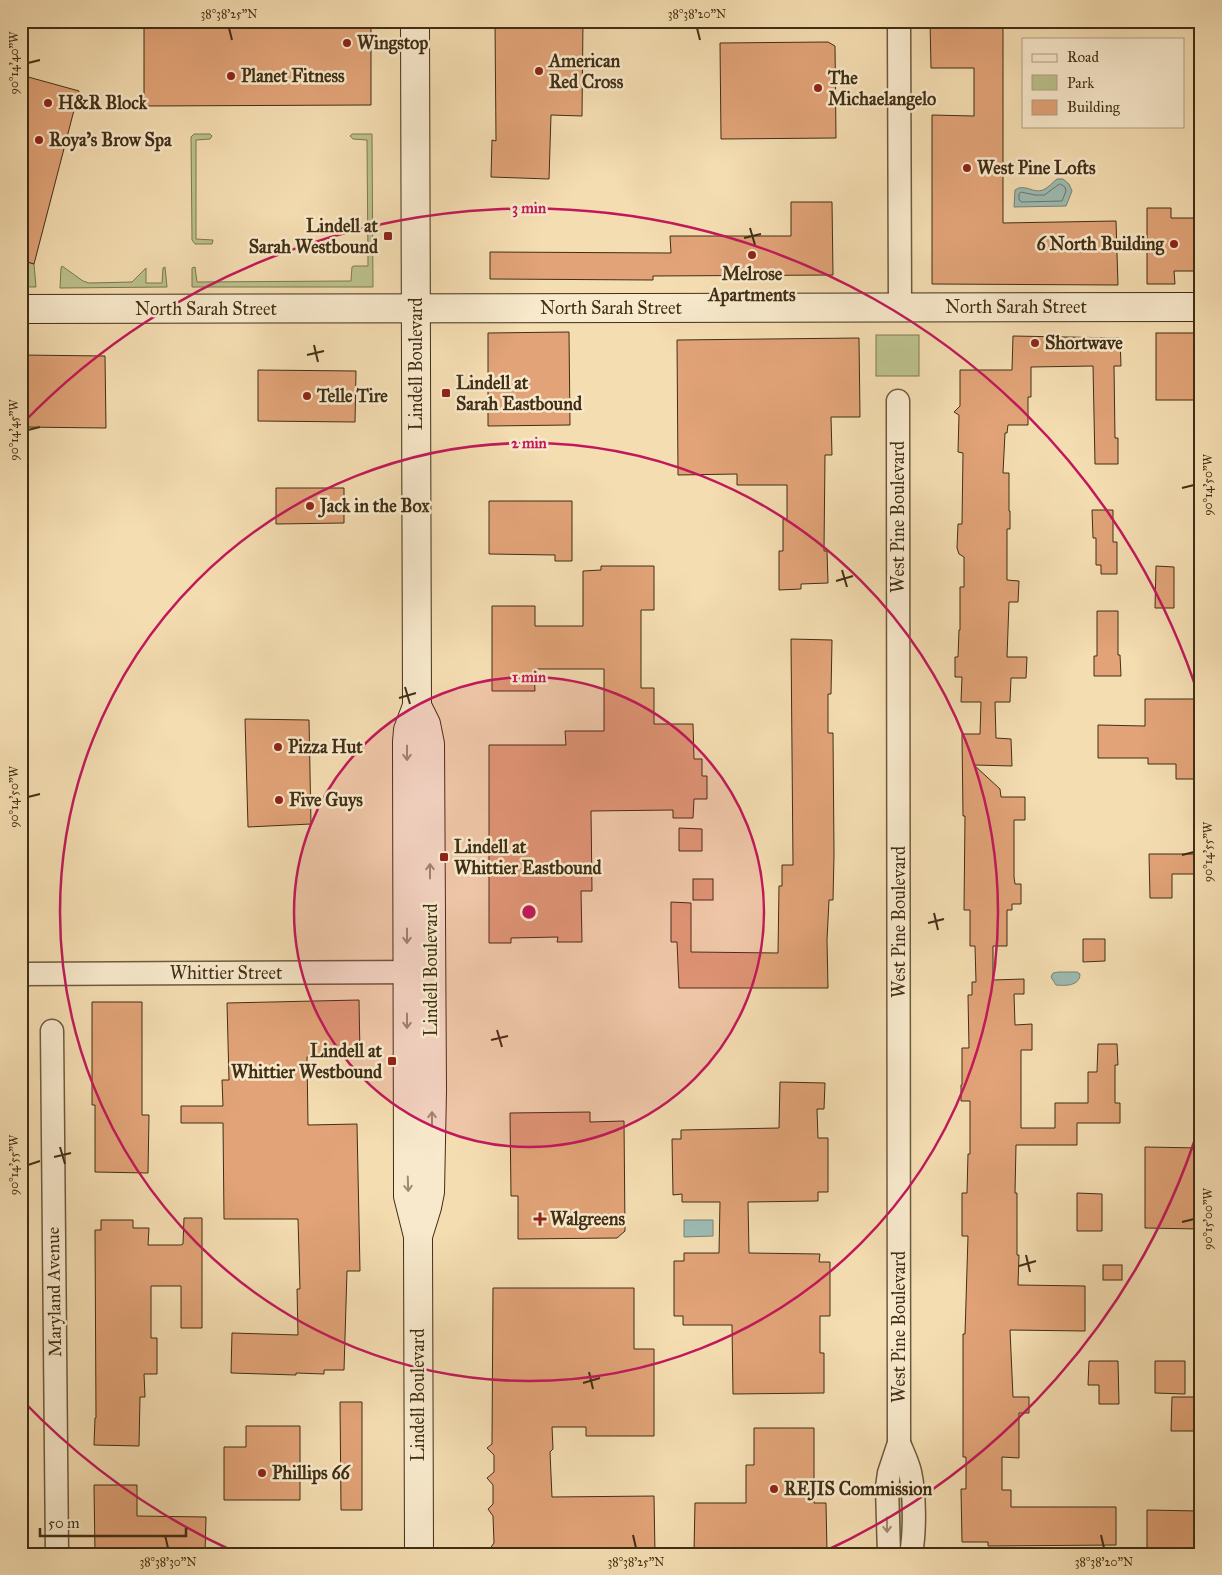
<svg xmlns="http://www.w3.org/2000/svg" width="1222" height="1575" viewBox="0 0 1222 1575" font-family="'IM FELL Great Primer',serif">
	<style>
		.green { fill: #bbc18c; stroke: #7e7850 }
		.water { fill: #9dbbb3; stroke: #788374 }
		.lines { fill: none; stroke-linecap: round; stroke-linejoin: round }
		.shore { stroke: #6f7564; stroke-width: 1 }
		.building { fill: #e1a377; stroke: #412f15 }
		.street-casing { stroke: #6e5a3c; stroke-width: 25 }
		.secondary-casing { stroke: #412f15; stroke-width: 30 }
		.street { stroke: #f8e9cc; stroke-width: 22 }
		.secondary { stroke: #f8e9cc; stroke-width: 28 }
		.oneway { stroke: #9c8c70 }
		.ticks { fill: none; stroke: #412f15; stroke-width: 2 }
		.ring { fill: none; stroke: #c2185b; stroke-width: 2.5 }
		.poi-dot { fill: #8f2418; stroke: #f8e9cc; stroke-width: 2 }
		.labels { text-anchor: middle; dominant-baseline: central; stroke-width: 5; stroke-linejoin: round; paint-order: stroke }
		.poi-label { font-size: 18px; font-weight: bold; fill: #412f15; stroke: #f8e9cc; text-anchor: start }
		.street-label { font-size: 18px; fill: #412f15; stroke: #f8e9cc }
		.centre { fill: #c2185b; stroke: #f8e9cc; stroke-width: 2.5 }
		.ring-label { font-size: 15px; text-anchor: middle; font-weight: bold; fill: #c2185b; stroke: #f8e9cc; stroke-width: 5; stroke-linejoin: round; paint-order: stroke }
		.neatline { fill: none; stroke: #412f15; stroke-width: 2 }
		.ticks-label { font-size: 12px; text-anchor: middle; fill: #412f15 }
	</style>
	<rect width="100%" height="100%" fill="#f4ddb1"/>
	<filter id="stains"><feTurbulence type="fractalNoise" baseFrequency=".004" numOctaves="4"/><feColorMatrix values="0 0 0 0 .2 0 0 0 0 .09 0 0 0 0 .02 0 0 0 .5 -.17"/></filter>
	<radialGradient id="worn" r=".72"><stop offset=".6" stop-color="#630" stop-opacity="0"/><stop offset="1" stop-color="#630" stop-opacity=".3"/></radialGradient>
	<g class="green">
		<polygon points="194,134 210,134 212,136 210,139 196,140 196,239 213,240 212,244 195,244 192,240 191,137"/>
		<polygon points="352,134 372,134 373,287 192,287 192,268 195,267 197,282 351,281 352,267 354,266 368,266 367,140 353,139 350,136"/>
		<polygon points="21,260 34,264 36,287 21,287"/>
		<polygon points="62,266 83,281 89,283 132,282 146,268 146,283 162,283 163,268 165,267 167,287 60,288 61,268"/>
		<rect x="876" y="335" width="43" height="41"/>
		<polygon points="898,1485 904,1486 902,1548 899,1548"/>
	</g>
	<g class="water">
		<path d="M1057,179H1063L1069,184L1072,191L1066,206L1014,207L1015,190C1025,183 1033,194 1043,190C1048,188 1053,182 1057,179Z"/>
		<path d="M1059,972H1077L1080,974C1080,986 1065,986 1056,985L1051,977L1053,973Z"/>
		<polygon points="684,1220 713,1220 713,1236 684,1237"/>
	</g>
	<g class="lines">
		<polygon class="shore" points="1060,184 1065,187 1066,191 1062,201 1022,202 1019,200 1019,194 1021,192 1035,195 1044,195"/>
	</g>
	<g class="building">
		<polygon points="144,21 371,21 371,105 144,106"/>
		<polygon points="495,21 583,21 582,116 551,115 549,179 491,177 492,140 496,141"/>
		<polygon points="930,21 1003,21 1003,223 1116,221 1118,285 932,284 932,115 974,116 974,68 931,68"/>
		<polygon points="828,42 835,46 836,138 721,139 720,43"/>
		<polygon points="21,75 79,91 34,264 21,260"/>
		<polygon points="791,202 832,202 833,275 653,276 653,280 490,279 490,252 671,253 670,236 791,236"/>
		<polygon points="1147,208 1171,208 1171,218 1201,218 1201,271 1174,271 1175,284 1147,284"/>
		<polygon points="569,332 570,425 488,426 488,333"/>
		<rect x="1156" y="333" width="45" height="67"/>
		<polygon points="1013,336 1120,338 1121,366 1114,366 1115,438 1118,438 1118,464 1095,464 1093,366 1031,367 1031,397 1028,397 1028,425 1008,425 1007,433 1005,433 1003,473 1009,473 1009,511 1010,511 1010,529 1007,529 1007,580 1019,581 1018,602 1009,602 1007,657 1027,657 1026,678 1011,678 1010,702 995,702 996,738 1011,739 1012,766 974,765 1000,789 1001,797 1025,797 1025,820 1014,820 1014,877 1015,884 1021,884 1021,904 1012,904 1012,910 1007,910 1007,946 993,946 993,980 1024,979 1024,994 1014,994 1015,1025 1032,1024 1032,1050 1021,1050 1021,1128 1055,1128 1055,1103 1088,1103 1088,1072 1097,1072 1098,1044 1117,1044 1118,1065 1115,1065 1115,1103 1120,1103 1120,1123 1077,1123 1077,1145 1016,1145 1015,1193 1017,1193 1017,1255 1019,1255 1018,1285 1085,1286 1085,1331 1010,1330 1013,1397 1029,1397 1029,1413 1019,1413 1019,1458 1002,1457 1002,1490 1011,1490 1011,1507 1116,1507 1116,1545 988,1546 988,1542 962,1542 961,1489 966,1489 966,1457 963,1457 963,1334 965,1334 968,1236 962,1236 962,1193 967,1193 968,1154 970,1154 970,1101 961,1101 961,1085 962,1085 962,1048 969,1048 968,995 972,995 972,982 976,982 975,946 970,946 970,910 964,910 965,816 963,816 962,734 980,734 981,702 961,702 962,677 955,677 955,657 958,657 959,630 960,630 960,587 964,587 964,557 959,554 957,548 958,524 962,524 963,453 958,452 959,415 954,412 960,406 960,370 1012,370"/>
		<polygon points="859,338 860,417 831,417 832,455 825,455 824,551 827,551 828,583 801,584 801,589 779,590 779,551 783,551 783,519 787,519 787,485 737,485 737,474 678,475 677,340"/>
		<polygon points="21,355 105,356 106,428 21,427"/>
		<polygon points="258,370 356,371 355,422 258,421"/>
		<polygon points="276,488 344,488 344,523 276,524"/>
		<polygon points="489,501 572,501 572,561 555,561 555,555 489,554"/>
		<polygon points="1092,510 1113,510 1113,542 1117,542 1117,574 1101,574 1101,565 1096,565 1096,538 1093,538"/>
		<polygon points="601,566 654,566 654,610 641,610 641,688 654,688 654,724 693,724 694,759 702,759 702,776 707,776 707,799 694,799 693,818 673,818 673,810 591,811 592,891 581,891 582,942 557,942 558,937 511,938 511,943 489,943 489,745 566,745 565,731 604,731 604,669 534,669 535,691 492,691 492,606 535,606 535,626 583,626 583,571 601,570"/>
		<polygon points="1156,566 1174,567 1174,608 1155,608"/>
		<polygon points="1097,611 1118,611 1118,655 1120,655 1121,676 1094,676 1094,656 1097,656"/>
		<polygon points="791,639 832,640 831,694 828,694 828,733 833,733 834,855 833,900 829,900 827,940 828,988 679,988 677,942 671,942 671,902 691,903 691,952 778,953 779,886 782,886 782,865 793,865"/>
		<polygon points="1145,699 1201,699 1201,737 1196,737 1196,741 1194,741 1194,779 1176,779 1176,764 1148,764 1148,758 1098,758 1098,725 1145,726"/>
		<polygon points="245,719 309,720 311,824 248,827"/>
		<polygon points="679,828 702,829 702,851 679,851"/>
		<polygon points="1149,854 1198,854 1198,874 1172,874 1172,898 1150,898"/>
		<rect x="693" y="879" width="20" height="21"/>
		<polygon points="1083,939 1105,939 1105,961 1083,962"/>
		<polygon points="359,1000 360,1055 307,1057 308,1125 357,1124 360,1271 347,1271 344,1370 324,1370 324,1374 296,1373 296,1375 231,1373 232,1333 298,1335 297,1289 300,1289 298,1219 224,1219 223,1123 181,1123 181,1106 223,1106 222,1080 229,1080 227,1003"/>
		<polygon points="92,1002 142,1002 142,1115 149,1115 148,1173 95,1172 95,1105 92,1105"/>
		<polygon points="780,1082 825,1083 824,1109 817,1109 818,1138 828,1138 828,1192 818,1192 818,1201 748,1202 749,1253 820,1254 819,1262 830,1262 830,1316 820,1316 820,1353 824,1353 824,1393 733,1394 732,1325 683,1325 683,1316 674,1316 674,1261 684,1261 684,1253 719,1253 720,1202 682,1202 682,1194 673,1195 672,1139 681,1139 681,1130 779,1128"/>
		<polygon points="590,1112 590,1122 624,1121 625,1231 617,1238 518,1239 518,1196 511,1196 510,1113"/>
		<polygon points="1145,1147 1201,1148 1201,1229 1145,1228"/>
		<polygon points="1077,1193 1102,1194 1102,1231 1077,1231"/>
		<polygon points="184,1218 202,1218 202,1328 181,1328 181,1286 151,1286 151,1338 157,1338 157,1374 144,1374 145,1397 140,1397 139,1446 94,1445 95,1418 96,1418 95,1230 101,1230 101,1220 133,1220 133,1228 149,1228 148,1245 181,1245 183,1244"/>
		<rect x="1103" y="1265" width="19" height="15"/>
		<polygon points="493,1288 634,1288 634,1349 654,1349 654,1436 586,1436 586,1427 552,1427 553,1449 550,1452 552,1497 654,1496 655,1554 486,1554 494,1543 493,1516 488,1509 493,1504 493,1485 487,1478 494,1472 494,1455 487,1448 492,1444"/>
		<polygon points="1089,1361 1118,1361 1119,1404 1099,1404 1099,1385 1088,1385"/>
		<polygon points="1155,1361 1185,1361 1185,1394 1155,1393"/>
		<polygon points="1172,1397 1201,1397 1201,1431 1171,1431"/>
		<polygon points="340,1402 362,1402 362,1510 341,1510"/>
		<polygon points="246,1426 300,1426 300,1500 224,1500 224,1447 246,1447"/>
		<polygon points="754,1428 814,1428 814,1503 826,1503 827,1552 694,1552 695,1503 746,1503 746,1465 754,1465"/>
		<polygon points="94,1485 137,1485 137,1516 206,1517 205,1554 95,1554"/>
		<polygon points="1147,1510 1199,1511 1198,1550 1147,1549"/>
	</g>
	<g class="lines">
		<defs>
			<g id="street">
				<polyline points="899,21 900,308"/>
				<polyline points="21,974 425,972"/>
				<polyline points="52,1031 57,1554"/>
				<path d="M899,1443C903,1453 908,1463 910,1472C915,1494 915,1532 911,1554"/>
				<polyline points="889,1554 887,1487 889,1473 899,1443 898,401"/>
			</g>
			<g id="secondary">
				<polyline points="415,21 417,706 408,730 407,742 408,1178 408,1196 418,1236 419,1554"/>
				<polyline points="21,309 1201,307"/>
				<polyline points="417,706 426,724 430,744 432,1090 430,1192 427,1207 418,1236"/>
			</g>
		</defs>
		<use href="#street" class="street-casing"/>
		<use href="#secondary" class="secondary-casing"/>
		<use href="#street" class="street"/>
		<use href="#secondary" class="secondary"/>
	</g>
	<defs><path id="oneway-shaft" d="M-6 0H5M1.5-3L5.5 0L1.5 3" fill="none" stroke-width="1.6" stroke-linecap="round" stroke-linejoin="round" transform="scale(1.25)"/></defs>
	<g class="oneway">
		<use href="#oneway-shaft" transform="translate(407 753) rotate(90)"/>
		<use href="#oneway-shaft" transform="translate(430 871) rotate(-90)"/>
		<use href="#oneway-shaft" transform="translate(407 936) rotate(90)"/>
		<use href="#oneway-shaft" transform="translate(407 1021) rotate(90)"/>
		<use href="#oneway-shaft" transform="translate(432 1119) rotate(-90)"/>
		<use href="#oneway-shaft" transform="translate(408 1184) rotate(88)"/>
		<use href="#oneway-shaft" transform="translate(887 1525) rotate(89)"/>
	</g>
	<path class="ticks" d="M229,28L232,40M697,28L700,40M28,63L40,60M750,228L755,245M744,238L761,234M314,345L318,362M307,355L324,351M28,430L40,427M1182,488L1194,485M842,570L847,587M836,581L853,576M405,687L410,704M399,698L416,693M28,797L40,794M1182,855L1194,852M934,913L938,930M928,923L944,919M497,1030L502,1047M491,1040L508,1036M60,1147L65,1164M54,1157L71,1153M28,1165L40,1161M1182,1222L1194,1219M1026,1255L1030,1272M1019,1266L1036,1261M589,1372L593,1389M583,1383L600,1378M165,1535L168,1548M633,1535L636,1548M1101,1535L1104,1548"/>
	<circle cx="529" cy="912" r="235" fill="#c2185b" fill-opacity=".12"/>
	<g class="ring">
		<circle cx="529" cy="912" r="235"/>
		<circle cx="529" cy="912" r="469"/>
		<path d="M1200 1124A704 704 0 0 1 821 1553M237 1553A704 704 0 0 1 23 1401M23 423A704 704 0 0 1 1200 700"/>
	</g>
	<g class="poi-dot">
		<circle cx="347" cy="43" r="5"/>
		<circle cx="539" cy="71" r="5"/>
		<circle cx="231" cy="76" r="5"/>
		<circle cx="818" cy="88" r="5"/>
		<circle cx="48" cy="103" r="5"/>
		<circle cx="39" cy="140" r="5"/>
		<circle cx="967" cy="168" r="5"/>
		<rect x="383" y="231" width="10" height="10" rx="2.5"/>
		<circle cx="1174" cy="244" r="5"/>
		<circle cx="752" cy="255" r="5"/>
		<circle cx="1035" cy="343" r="5"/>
		<rect x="441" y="388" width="10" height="10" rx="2.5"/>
		<circle cx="307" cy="396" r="5"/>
		<circle cx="310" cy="506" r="5"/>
		<circle cx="278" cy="747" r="5"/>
		<circle cx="279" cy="800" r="5"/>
		<rect x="439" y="852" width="10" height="10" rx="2.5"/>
		<rect x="387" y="1056" width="10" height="10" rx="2.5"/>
		<path d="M537.5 1211.5h5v5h5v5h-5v5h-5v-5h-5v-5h5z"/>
		<circle cx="262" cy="1473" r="5"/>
		<circle cx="774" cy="1489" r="5"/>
	</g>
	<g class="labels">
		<g class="poi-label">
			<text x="357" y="43">Wingstop</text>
			<text x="549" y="61">American<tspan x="549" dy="21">Red Cross</tspan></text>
			<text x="241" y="76">Planet Fitness</text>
			<text x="828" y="78">The<tspan x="828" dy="21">Michaelangelo</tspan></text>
			<text x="58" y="103">H&amp;R Block</text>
			<text x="49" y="140">Roya's Brow Spa</text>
			<text x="977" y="168">West Pine Lofts</text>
			<text x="378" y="226" text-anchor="end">Lindell at<tspan x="378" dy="21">Sarah Westbound</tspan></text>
			<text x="1164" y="244" text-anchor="end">6 North Building</text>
			<text x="752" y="274" text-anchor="middle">Melrose<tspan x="752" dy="21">Apartments</tspan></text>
			<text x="1045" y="343">Shortwave</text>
			<text x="456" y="383">Lindell at<tspan x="456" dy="21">Sarah Eastbound</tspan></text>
			<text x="317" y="396">Telle Tire</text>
			<text x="320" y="506">Jack in the Box</text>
			<text x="288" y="747">Pizza Hut</text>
			<text x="289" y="800">Five Guys</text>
			<text x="454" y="847">Lindell at<tspan x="454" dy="21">Whittier Eastbound</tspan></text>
			<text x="382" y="1051" text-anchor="end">Lindell at<tspan x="382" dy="21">Whittier Westbound</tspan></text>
			<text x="550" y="1219">Walgreens</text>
			<text x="272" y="1473">Phillips 66</text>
			<text x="784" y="1489">REJIS Commission</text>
		</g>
		<g class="street-label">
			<text x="1016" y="307">North Sarah Street</text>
			<text x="611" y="308">North Sarah Street</text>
			<text x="206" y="309">North Sarah Street</text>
			<text transform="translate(416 364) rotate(-90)">Lindell Boulevard</text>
			<text transform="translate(898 517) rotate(-90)">West Pine Boulevard</text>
			<text transform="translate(899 922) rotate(-90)">West Pine Boulevard</text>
			<text transform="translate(431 970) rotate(-90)">Lindell Boulevard</text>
			<text x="226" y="973">Whittier Street</text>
			<text transform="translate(54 1292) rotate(-91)">Maryland Avenue</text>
			<text transform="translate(899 1327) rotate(-90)">West Pine Boulevard</text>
			<text transform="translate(418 1395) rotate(-90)">Lindell Boulevard</text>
		</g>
	</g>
	<circle cx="529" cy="912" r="8" class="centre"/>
	<g class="ring-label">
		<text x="529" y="213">3 min</text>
		<text x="529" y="448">2 min</text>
		<text x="529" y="682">1 min</text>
	</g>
	<rect width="1222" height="1575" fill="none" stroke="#f4ddb1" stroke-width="55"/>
	<rect x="1022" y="38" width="162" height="90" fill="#f8e9cc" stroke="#af9f83"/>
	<rect x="1032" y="54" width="25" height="8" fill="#f8e9cc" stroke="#af9f83"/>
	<text x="1067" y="62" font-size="15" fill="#412f15">Road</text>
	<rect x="1032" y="75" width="25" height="15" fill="#bbc18c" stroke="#af9f83"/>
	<text x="1067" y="88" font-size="15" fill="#412f15">Park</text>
	<rect x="1032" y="100" width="25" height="15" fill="#e1a377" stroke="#af9f83"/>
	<text x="1067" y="112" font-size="15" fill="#412f15">Building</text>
	<path d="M40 1528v8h146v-8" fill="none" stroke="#412f15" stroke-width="2.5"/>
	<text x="48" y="1528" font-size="15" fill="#412f15" stroke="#f8e9cc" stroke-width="4" paint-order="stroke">50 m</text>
	<rect x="28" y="28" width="1166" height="1520" class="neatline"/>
	<g class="ticks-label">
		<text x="229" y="18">38°38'25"N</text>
		<text x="697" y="18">38°38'20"N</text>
		<text transform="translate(14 63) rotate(-90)" y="4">90°14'40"W</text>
		<text transform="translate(14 430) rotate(-90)" y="4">90°14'45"W</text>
		<text transform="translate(1208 485) rotate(-90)" y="4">90°14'50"W</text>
		<text transform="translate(14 797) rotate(-90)" y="4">90°14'50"W</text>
		<text transform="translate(1208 852) rotate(-90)" y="4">90°14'55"W</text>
		<text transform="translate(14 1165) rotate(-90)" y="4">90°14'55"W</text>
		<text transform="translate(1208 1219) rotate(-90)" y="4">90°15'00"W</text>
		<text x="168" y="1566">38°38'30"N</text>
		<text x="636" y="1566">38°38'25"N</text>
		<text x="1104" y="1566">38°38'20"N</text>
	</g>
	<rect width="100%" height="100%" filter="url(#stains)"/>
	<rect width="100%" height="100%" fill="url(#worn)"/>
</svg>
